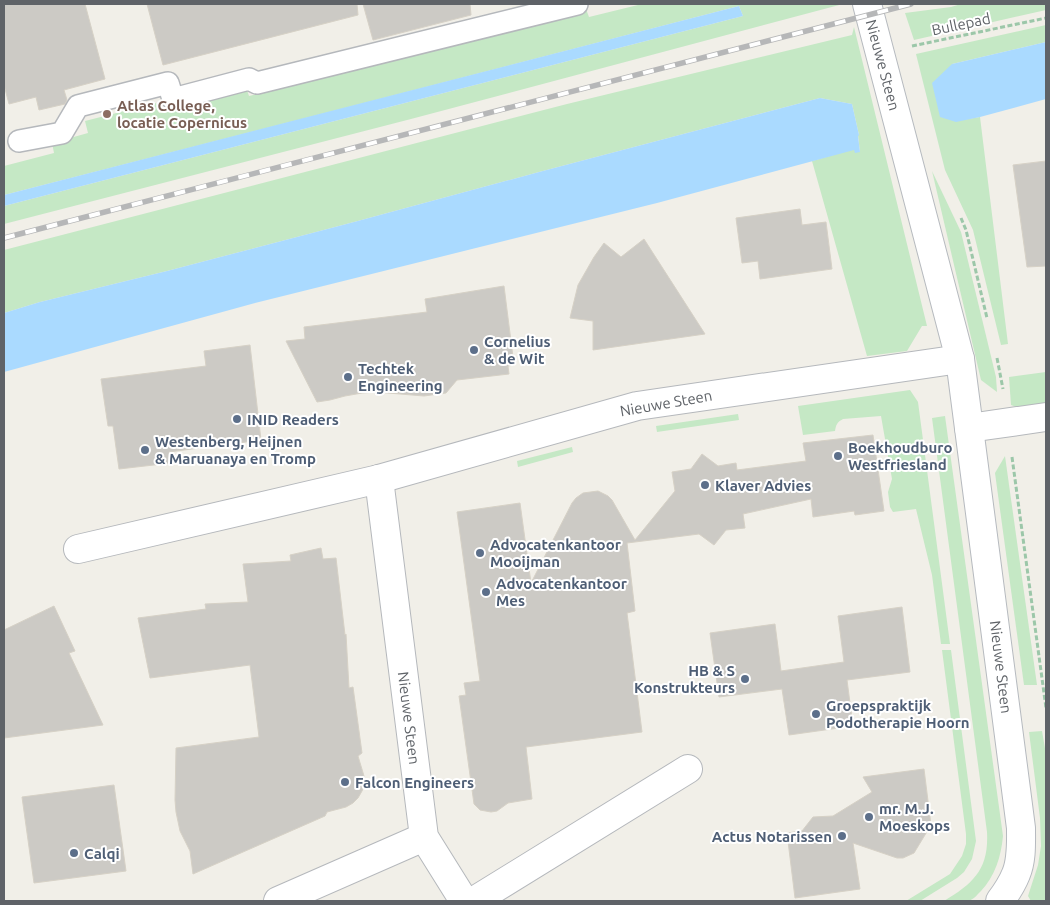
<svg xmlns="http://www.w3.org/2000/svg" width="1050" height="905" viewBox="0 0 1050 905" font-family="Ubuntu,sans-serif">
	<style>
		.green { fill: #c5e8c5 }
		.water { fill: #aadaff }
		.building { fill: #cccac5; stroke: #d6d1c6 }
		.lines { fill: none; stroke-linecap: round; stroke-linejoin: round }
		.lane-casing { stroke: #b5b8bc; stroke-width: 24 }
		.street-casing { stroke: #b5b8bc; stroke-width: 30 }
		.secondary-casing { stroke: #b6babf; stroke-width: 30 }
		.path { stroke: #9cc7a9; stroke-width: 3; stroke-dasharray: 5 2.5; stroke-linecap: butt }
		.lane { stroke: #fff; stroke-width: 21 }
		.street { stroke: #fff; stroke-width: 28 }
		.secondary { stroke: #fff; stroke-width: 28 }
		.rail-casing { stroke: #b6b7b8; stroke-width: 5.5 }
		.rail { stroke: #fff; stroke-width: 4; stroke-dasharray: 11; stroke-linecap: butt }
		.education-dot { fill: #8d6e63; stroke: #fff; stroke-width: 2 }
		.service-dot { fill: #5c6f8a; stroke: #fff; stroke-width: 2 }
		.labels { text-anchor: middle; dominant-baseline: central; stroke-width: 4; stroke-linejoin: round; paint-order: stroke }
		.street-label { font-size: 15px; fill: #5f6368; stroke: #fff }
		.education-label { font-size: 15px; font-weight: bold; fill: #785e54; stroke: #fff; text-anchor: start }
		.service-label { font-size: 15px; font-weight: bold; fill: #4e5e75; stroke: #fff; text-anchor: start }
	</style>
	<rect width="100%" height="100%" fill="#f1efe8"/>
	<g class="green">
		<polygon points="642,4 843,4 411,119 4,224 4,206 743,16 739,6 341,109 4,195 4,166 54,153 52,143 88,133 85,121 156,103 159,113 247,90 249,96 586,9 589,17"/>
		<polygon points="961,4 1046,4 1046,10 914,40 905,13 951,7"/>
		<polygon points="1046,25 1046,42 952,64 956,121 980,117 1008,344 1001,345 973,230 945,170 916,54"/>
		<polygon points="854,27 927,326 922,326 907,351 867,356 812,161 854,149 860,152 858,135 859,135 852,104 820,98 539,172 354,222 167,271 40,302 4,313 4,250 567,104 852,35"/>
		<polygon points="932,171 961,232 996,377 997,392 981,380"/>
		<polygon points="1046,372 1046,405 1021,409 1011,405 1009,377"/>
		<path d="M910,390L918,402L950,644H941L932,575L916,509L893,512L890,507L888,492L892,479L881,416L843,419C837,422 836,425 835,431L803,435L798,406Z"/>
		<polygon points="738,414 739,420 657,432 656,426"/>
		<path d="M945,416L1003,836C1001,857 995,876 981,891C977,895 973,900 968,901C961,903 951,901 944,901C974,883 989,869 987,832L932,418Z"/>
		<polygon points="572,447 573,452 518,467 517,461"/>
		<polygon points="1005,456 1037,685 1024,685 995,473"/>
		<polygon points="942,650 951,650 976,841 972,859 964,872 957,878 920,901 906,901 950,874 962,856 966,844 966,834"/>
		<polygon points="1042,731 1046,754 1046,901 1031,901 1028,896 1038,865 1041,846 1040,818 1029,732"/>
	</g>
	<g class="water">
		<polygon points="739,6 743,16 4,206 4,195"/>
		<polygon points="1046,42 1046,99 980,117 956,122 940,117 932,83 952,64"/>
		<polygon points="820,98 852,104 859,135 858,136 860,152 855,153 854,150 657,203 259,302 4,372 4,313 40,302 167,271 354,222 539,172"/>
	</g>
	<g class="building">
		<polygon points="4,4 85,4 105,79 64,90 67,100 65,104 39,110 36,97 9,104 4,85"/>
		<polygon points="147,4 357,4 358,15 163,65"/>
		<polygon points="363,4 470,4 471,15 373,40"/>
		<polygon points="1046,161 1046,266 1027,267 1013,165"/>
		<polygon points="800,209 802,225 826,222 832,269 760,279 758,261 742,263 736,218"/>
		<polygon points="644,239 705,334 593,350 593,321 570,318 578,285 594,257 604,243 621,257"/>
		<polygon points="504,286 514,365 508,366 509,374 457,380 446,393 424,396 376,392 362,393 345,396 330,400 317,402 286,341 305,339 304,327 427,312 425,299"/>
		<polygon points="250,345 261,440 169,452 171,463 119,469 113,426 108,426 101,379 206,366 204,351"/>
		<polygon points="873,435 884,511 855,515 854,511 813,517 811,499 743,514 745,528 726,530 714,545 699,534 627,543 635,611 627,613 642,732 526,747 532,799 508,803 497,811 491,812 480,810 474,804 459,696 466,695 464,683 480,681 457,512 520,503 531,583 572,503 576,498 583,493 598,491 608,496 612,500 635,540 675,491 672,472 691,469 702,454 718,466 736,463 737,470 806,461 803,443"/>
		<polygon points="321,548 323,559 336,558 345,635 346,634 349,688 353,687 362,753 358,756 364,776 365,784 362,791 358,798 353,803 346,807 327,812 325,816 193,874 190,851 180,831 176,812 175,800 176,748 259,737 250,665 150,678 138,618 206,609 205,604 248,602 243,564 291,561 290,555"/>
		<polygon points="54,606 75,651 69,653 103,725 4,738 4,630"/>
		<polygon points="902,607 910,672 847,680 853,726 789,735 782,689 719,697 710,633 775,624 781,671 844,662 838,616"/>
		<polygon points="924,769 931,825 914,853 903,858 897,858 853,843 860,889 795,898 787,833 802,831 813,817 833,816 872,792 863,777"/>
		<polygon points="114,785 126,871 34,883 22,797"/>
	</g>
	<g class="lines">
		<defs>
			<polyline id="lane" points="19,141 62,133 78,106 168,83 173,99 249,79 257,83 577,4"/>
			<g id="street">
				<polyline points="969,428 1046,417"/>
				<polyline points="379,479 424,837 464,901"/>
				<polyline points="78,549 379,479 637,406 960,359"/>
				<polyline points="278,901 424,837"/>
				<polyline points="474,901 688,769"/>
			</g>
			<path id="secondary" d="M867,4L960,359L1021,828C1021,843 1022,860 1016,874C1012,884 1006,893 1000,901"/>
		</defs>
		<use href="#lane" class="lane-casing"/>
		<use href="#street" class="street-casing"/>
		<use href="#secondary" class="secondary-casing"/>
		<g class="path">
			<polyline points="912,46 1046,18"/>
			<polyline points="961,218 966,230 987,318"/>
			<polyline points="997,358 1003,389"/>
			<polyline points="1012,457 1046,708"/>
		</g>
		<use href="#lane" class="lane"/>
		<use href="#street" class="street"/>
		<use href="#secondary" class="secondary"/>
		<defs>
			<polyline id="rail" points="4,238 911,4"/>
		</defs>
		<use href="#rail" class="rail-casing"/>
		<use href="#rail" class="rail"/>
	</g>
	<circle class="education-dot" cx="107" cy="114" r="5"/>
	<g class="service-dot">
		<circle cx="474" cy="350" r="5"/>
		<circle cx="348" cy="377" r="5"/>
		<circle cx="237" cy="419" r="5"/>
		<circle cx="145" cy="450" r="5"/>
		<circle cx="838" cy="456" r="5"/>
		<circle cx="705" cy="485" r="5"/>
		<circle cx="480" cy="553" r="5"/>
		<circle cx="486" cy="592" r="5"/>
		<circle cx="745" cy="679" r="5"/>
		<circle cx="816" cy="714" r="5"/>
		<circle cx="345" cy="782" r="5"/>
		<circle cx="869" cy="817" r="5"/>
		<circle cx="842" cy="836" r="5"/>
		<circle cx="74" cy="853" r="5"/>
	</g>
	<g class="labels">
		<g class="street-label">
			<text transform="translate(961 24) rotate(-12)">Bullepad</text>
			<text transform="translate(883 65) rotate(75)">Nieuwe Steen</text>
			<text transform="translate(666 403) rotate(-10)">Nieuwe Steen</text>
			<text transform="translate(1001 667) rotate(83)">Nieuwe Steen</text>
			<text transform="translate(409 718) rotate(83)">Nieuwe Steen</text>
		</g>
		<g class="education-label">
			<text x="117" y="105">Atlas College,<tspan x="117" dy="17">locatie Copernicus</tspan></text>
		</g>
		<g class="service-label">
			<text x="484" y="341">Cornelius<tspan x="484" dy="17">&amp; de Wit</tspan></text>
			<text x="358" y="368">Techtek<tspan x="358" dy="17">Engineering</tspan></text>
			<text x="247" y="419">INID Readers</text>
			<text x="155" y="441">Westenberg, Heijnen<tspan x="155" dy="17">&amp; Maruanaya en Tromp</tspan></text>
			<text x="848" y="447">Boekhoudburo<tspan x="848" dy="17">Westfriesland</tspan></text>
			<text x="715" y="485">Klaver Advies</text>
			<text x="490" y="544">Advocatenkantoor<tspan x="490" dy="17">Mooijman</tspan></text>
			<text x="496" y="583">Advocatenkantoor<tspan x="496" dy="17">Mes</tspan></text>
			<text x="735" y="670" text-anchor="end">HB &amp; S<tspan x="735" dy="17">Konstrukteurs</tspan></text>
			<text x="826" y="705">Groepspraktijk<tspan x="826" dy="17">Podotherapie Hoorn</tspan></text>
			<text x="355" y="782">Falcon Engineers</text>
			<text x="879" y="808">mr. M.J.<tspan x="879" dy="17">Moeskops</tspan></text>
			<text x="832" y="836" text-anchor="end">Actus Notarissen</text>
			<text x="84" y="853">Calqi</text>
		</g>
	</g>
	<rect width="1050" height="905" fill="none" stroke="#5f6368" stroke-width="10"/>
</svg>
